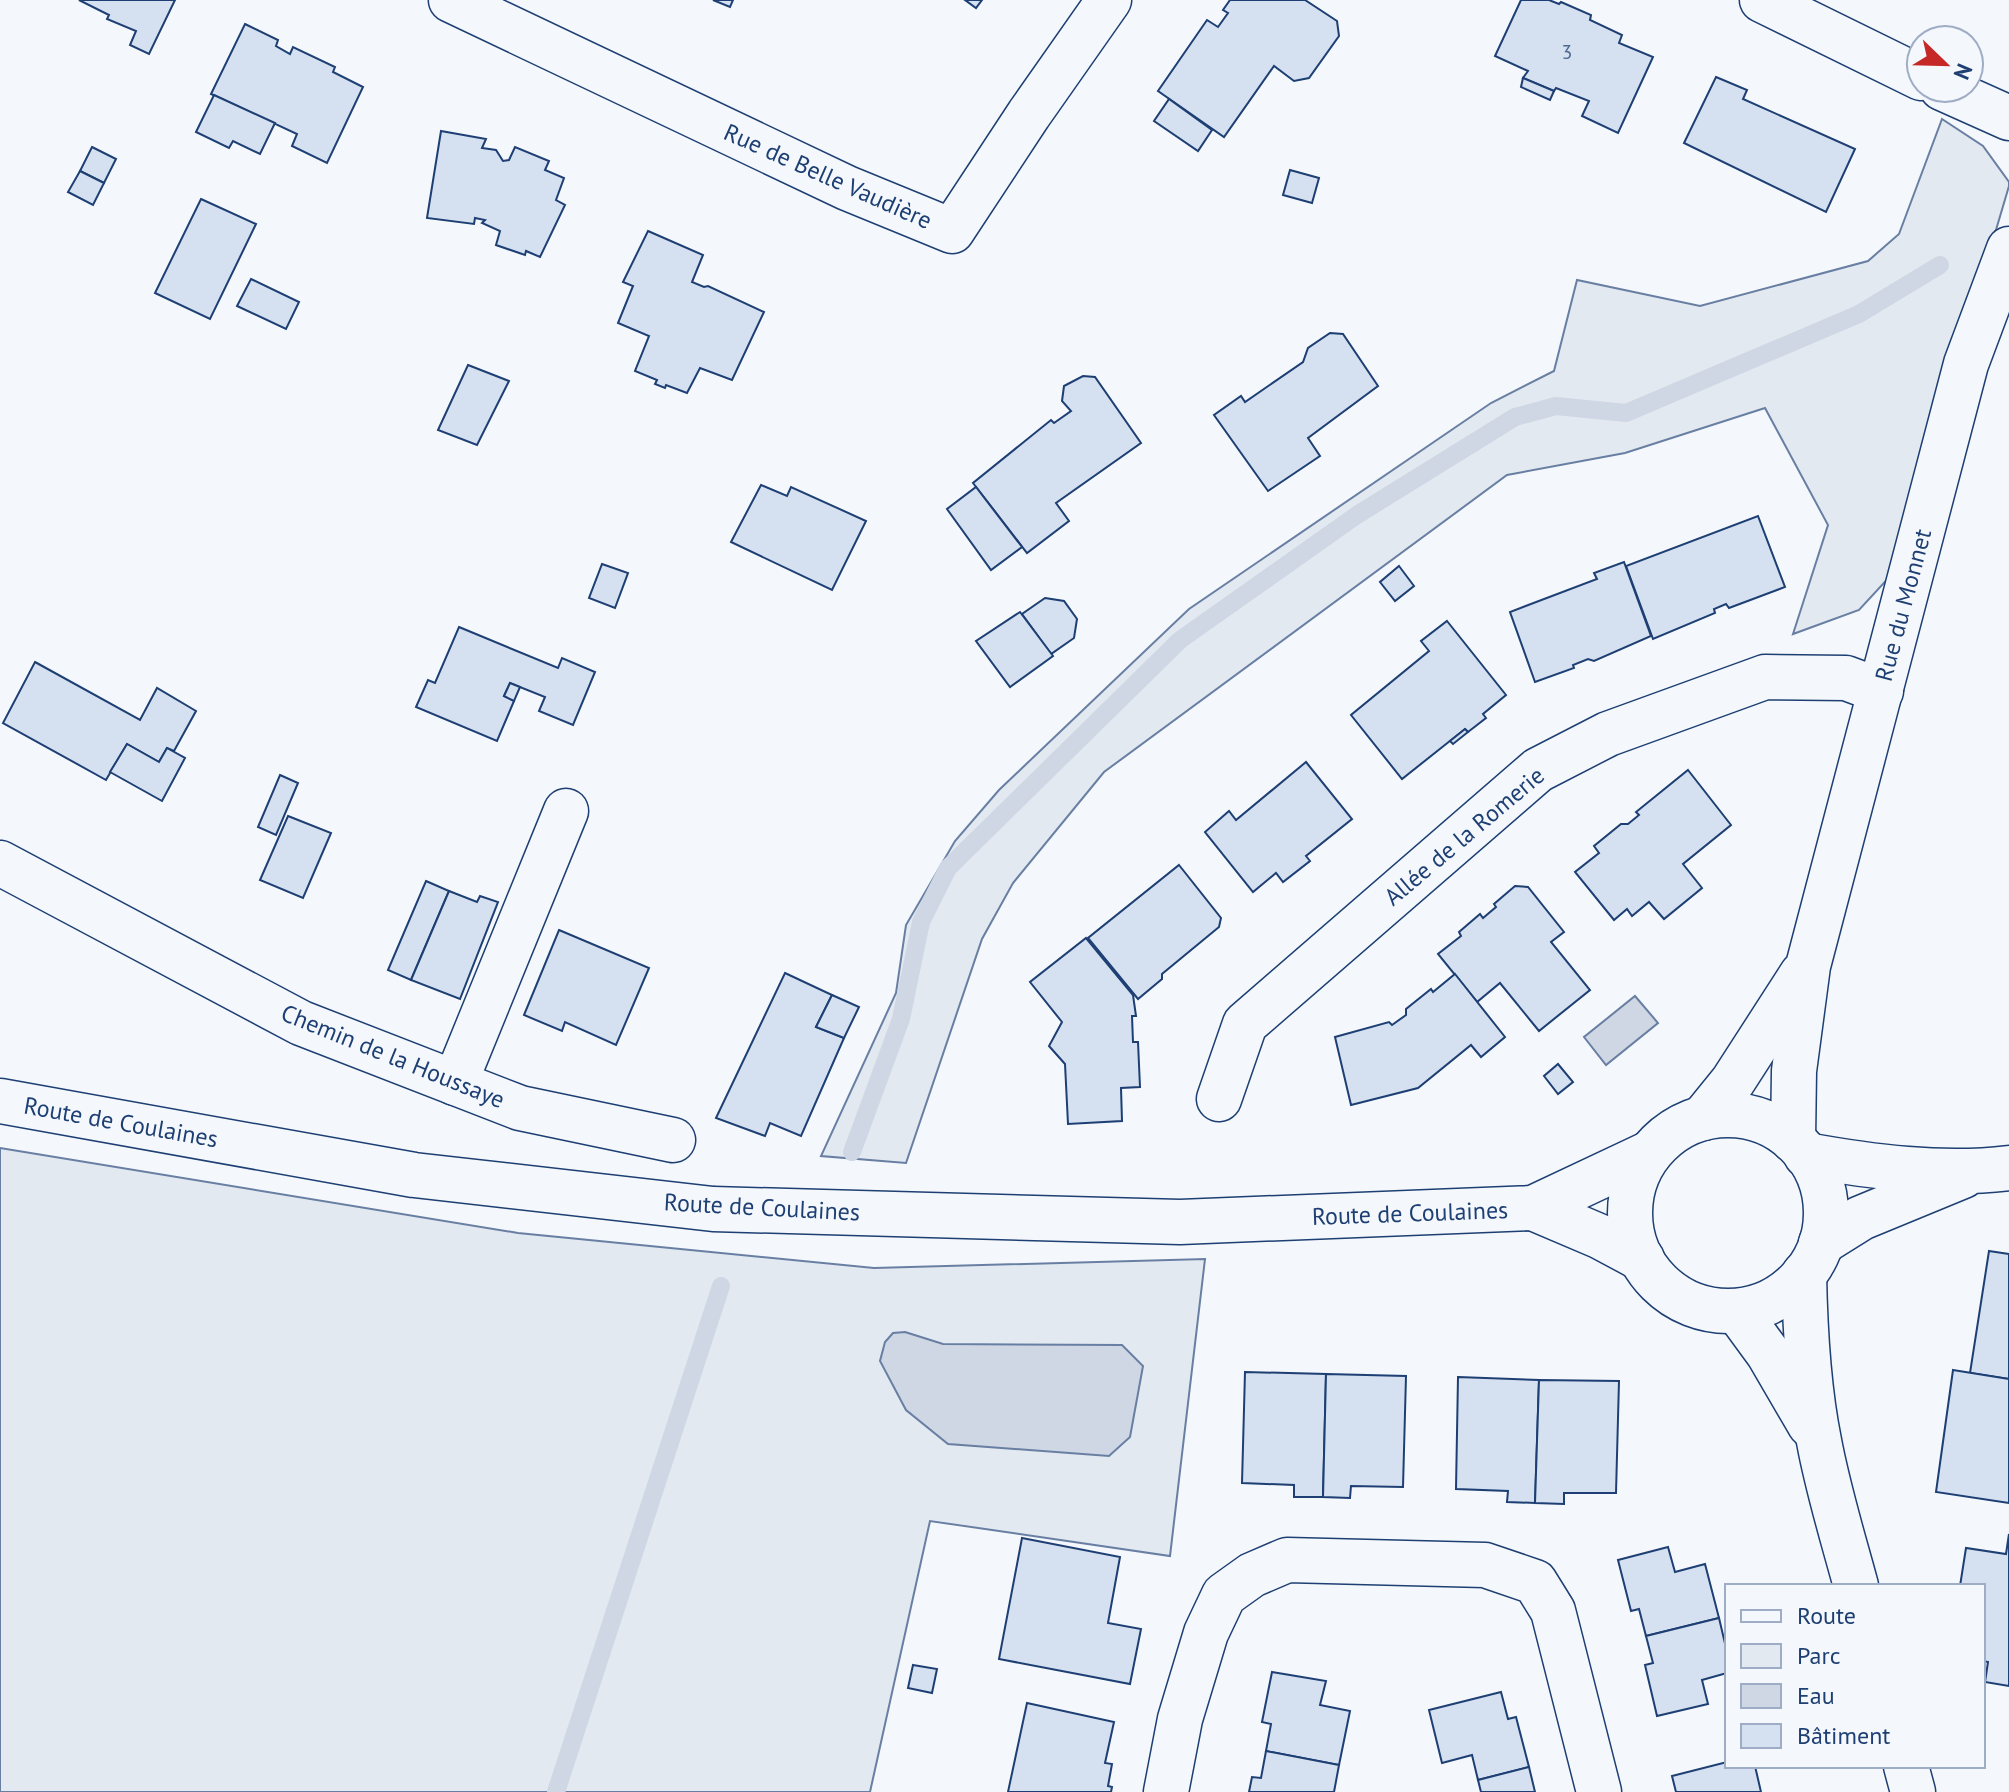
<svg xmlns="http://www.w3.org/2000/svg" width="2009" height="1792" viewBox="0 0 2009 1792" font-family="'PT Sans',sans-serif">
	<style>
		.green { fill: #e3e9f0; stroke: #687fa3; stroke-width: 2 }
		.water { fill: #cfd7e4; stroke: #687fa3; stroke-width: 2 }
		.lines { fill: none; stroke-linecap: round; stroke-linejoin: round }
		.stream { stroke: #cfd7e4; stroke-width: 18 }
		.building { fill: #d5e0f0; stroke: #1d3f73; stroke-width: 2 }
		.minor-casing { stroke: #1d3f73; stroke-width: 47 }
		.minor { stroke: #f4f7fb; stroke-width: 44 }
		.labels { text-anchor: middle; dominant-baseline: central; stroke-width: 6; stroke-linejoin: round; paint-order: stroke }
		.number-label { font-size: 20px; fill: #4b6792 }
		.street-label { font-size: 24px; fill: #1d3f73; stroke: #f4f7fb }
	</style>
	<rect width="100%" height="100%" fill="#f4f7fb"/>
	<g class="green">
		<polygon points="1942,119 1983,146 2009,182 2009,186 1895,571 1859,610 1793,634 1828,525 1765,408 1625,453 1507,475 1104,772 1013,883 982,939 906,1163 821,1156 896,993 906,925 955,841 999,790 1189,609 1491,403 1554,371 1577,280 1700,306 1868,261 1899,234"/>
		<polygon points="0,1148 518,1233 874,1268 1205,1259 1170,1556 930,1521 870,1792 0,1792"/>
	</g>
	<g class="water">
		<polygon points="1635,996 1658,1023 1606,1065 1584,1037"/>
		<polygon points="905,1332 943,1344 1122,1345 1143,1366 1130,1437 1109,1456 948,1444 906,1410 880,1361 885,1342 893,1333"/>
	</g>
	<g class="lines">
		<g class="stream">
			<polyline points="852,1152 901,1019 921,922 948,868 1180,640 1357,515 1515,417 1556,406 1626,413 1859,314 1940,265"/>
			<polyline points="556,1792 721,1286"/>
		</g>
	</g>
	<g class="building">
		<polygon points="79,0 175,0 149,54 130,45 136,31 107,19 109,15"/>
		<polygon points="713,0 733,0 730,7"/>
		<polygon points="965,0 982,0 976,8"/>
		<polygon points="1230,0 1305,0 1337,21 1339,36 1309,78 1294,81 1274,66 1224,137 1158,91 1207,20 1218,27 1228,13 1223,10"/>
		<polygon points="1521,0 1549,0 1559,4 1561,2 1591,15 1590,20 1622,35 1619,43 1653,57 1618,133 1582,116 1589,101 1556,88 1554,91 1523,78 1528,71 1495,56"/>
		<polygon points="245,24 278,40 276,46 290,54 293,47 335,67 333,72 363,87 327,163 292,146 297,134 211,94"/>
		<polygon points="1716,77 1747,90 1743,99 1855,149 1826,212 1684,143"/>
		<polygon points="1523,78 1554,91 1550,100 1521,87"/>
		<polygon points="214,95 275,123 260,154 233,141 229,148 196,132"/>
		<polygon points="1169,99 1212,130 1198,151 1154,121"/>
		<polygon points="441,131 486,139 482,148 496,150 503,161 509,160 515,147 549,161 545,170 564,178 556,200 565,205 540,257 526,251 525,255 496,245 500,231 482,223 485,220 475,218 474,224 427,218"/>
		<polygon points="92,147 116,159 104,183 80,171"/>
		<polygon points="1290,170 1319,178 1312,203 1283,195"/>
		<polygon points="80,171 104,183 93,205 68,192"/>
		<polygon points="201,199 256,224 210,319 155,293"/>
		<polygon points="648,231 703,255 692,282 704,287 708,286 764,312 732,380 700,368 687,393 666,385 665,388 655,384 657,380 635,371 649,336 618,323 633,286 623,282"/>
		<polygon points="251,279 299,302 286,329 237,306"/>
		<polygon points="1330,333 1343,334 1378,386 1308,438 1320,456 1268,491 1214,415 1241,396 1245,402 1303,362 1308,348"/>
		<polygon points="468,365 509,381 477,445 438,430"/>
		<polygon points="1083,376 1095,377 1141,443 1056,503 1069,521 1027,553 973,483 1051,420 1054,423 1071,411 1062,401 1064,386"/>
		<polygon points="761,485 787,496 791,487 866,521 832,590 731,542"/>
		<polygon points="976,487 1022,547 991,570 947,509"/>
		<polygon points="1758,516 1785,587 1729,608 1726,604 1714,609 1715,613 1653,639 1626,566"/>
		<polygon points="1624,562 1651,636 1594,661 1588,659 1573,665 1574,668 1535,682 1510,612 1597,579 1594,573"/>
		<polygon points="602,564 628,573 615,608 589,598"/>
		<polygon points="1399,566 1414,586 1395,601 1380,582"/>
		<polygon points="1045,598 1064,601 1077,619 1074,638 1051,654 1022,614"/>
		<polygon points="1020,612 1053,656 1010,687 976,641"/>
		<polygon points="1447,621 1506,695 1483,714 1486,718 1468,732 1465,729 1402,779 1351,715 1429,651 1421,641"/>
		<polygon points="459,627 558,668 562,658 595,672 573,725 539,711 545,697 510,683 504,696 514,701 497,741 416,707 428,680 435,683"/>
		<polygon points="35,662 140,720 157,688 196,711 174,751 167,748 159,762 127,744 106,780 3,723"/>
		<polygon points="510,683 520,687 514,701 504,696"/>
		<polygon points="1465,729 1468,732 1453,744 1450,741"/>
		<polygon points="127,744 159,762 167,748 185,758 162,801 110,772"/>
		<polygon points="1306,762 1352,819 1306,856 1310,861 1283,882 1276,873 1253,892 1205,832 1229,811 1236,820"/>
		<polygon points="1688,770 1731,825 1683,864 1702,888 1664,919 1649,902 1632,916 1627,909 1614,920 1575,872 1599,853 1594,846 1621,824 1628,824 1639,815 1636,812"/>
		<polygon points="280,775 298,783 276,835 258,827"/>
		<polygon points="288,816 331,833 303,898 260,880"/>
		<polygon points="1179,865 1221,918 1219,927 1162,974 1162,979 1138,999 1088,938"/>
		<polygon points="426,881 449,891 411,980 388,970"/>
		<polygon points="1515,886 1528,887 1564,932 1551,942 1590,990 1539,1031 1500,983 1477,1002 1438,954 1461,936 1459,932 1480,914 1483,918 1496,907 1494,904"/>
		<polygon points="449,891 477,902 480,896 498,902 460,999 411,980"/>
		<polygon points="559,930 649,968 616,1045 565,1022 562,1031 524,1015"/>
		<polygon points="1086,938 1133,995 1136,1016 1132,1016 1133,1042 1138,1042 1140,1087 1121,1088 1122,1121 1068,1124 1065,1064 1049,1046 1062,1022 1030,982"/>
		<polygon points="785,973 832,995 816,1027 844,1038 801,1136 770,1123 765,1136 716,1118"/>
		<polygon points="1455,974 1505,1037 1481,1057 1471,1045 1418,1088 1351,1105 1335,1037 1389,1022 1392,1025 1406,1015 1406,1009 1431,989 1433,992"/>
		<polygon points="832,995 859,1007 844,1038 816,1027"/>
		<polygon points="1558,1064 1573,1082 1558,1094 1544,1076"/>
		<polygon points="1989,1251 2009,1254 2009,1379 1970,1373"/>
		<polygon points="1953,1370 2009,1379 2009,1503 1936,1492"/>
		<polygon points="1245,1372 1326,1374 1323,1497 1294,1497 1294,1485 1242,1483"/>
		<polygon points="1326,1374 1406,1376 1403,1487 1351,1486 1350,1498 1323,1497"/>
		<polygon points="1458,1377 1539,1380 1535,1503 1507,1502 1508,1491 1456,1489"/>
		<polygon points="1539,1380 1619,1381 1616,1493 1564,1493 1564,1504 1535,1503"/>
		<polygon points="2009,1534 2009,1686 1985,1682 1988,1662 1983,1661 1983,1586 1960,1586 1966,1548 2006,1554"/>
		<polygon points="1022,1538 1120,1557 1108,1623 1141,1629 1130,1684 999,1659"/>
		<polygon points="1668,1547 1675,1572 1705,1564 1719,1618 1646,1636 1639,1609 1631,1611 1618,1560"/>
		<polygon points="1719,1618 1727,1652 1727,1673 1702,1680 1708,1704 1657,1716 1645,1665 1653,1663 1646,1636"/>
		<polygon points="913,1665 937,1669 932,1693 908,1688"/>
		<polygon points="1272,1672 1326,1681 1320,1705 1350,1711 1339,1765 1266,1751 1271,1724 1262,1722"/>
		<polygon points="1501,1692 1508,1719 1516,1717 1529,1767 1478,1780 1472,1755 1442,1763 1429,1710"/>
		<polygon points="1027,1703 1114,1722 1105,1763 1112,1764 1108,1786 1112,1787 1111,1792 1008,1792"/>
		<polygon points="1266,1751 1339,1765 1334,1792 1249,1792 1252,1777 1261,1778"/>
		<polygon points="1727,1762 1727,1766 1755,1766 1761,1792 1676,1792 1672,1776"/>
		<polygon points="1529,1767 1535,1792 1481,1792 1478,1780"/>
	</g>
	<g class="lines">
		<defs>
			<g id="minor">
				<polyline points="451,0 847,188 952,231 1029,114 1109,0"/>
				<polyline points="1762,0 1921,78"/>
				<polyline points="1942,88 2009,118"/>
				<polyline points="0,863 301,1023 520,1108 673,1140"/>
				<polyline points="455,1083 566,811"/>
				<polyline points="1219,1099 1245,1024 1538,770 1608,734 1765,677 1846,678 1881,691"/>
				<polyline points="0,1101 414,1175 713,1209 1180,1222 1533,1208 1650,1153"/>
				<circle cx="1728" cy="1213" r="98"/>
				<polyline points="1703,1118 1733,1081 1802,974"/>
				<polyline points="1793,1140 1794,1071 1808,966 1966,364 2009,249"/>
				<path d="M1806,1155C1872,1167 1942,1176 2009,1168"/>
				<polyline points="1533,1208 1601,1237 1642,1259"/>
				<polyline points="1821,1243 1861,1218 1963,1176"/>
				<path d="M1804,1274C1805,1329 1808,1387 1819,1441C1828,1490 1843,1538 1856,1586"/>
				<polyline points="1738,1312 1768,1353 1810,1425"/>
				<polyline points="1906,1766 1913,1792"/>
				<polyline points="1166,1792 1180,1719 1206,1633 1224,1595 1252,1575 1287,1560 1485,1565 1535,1582 1553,1611 1599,1792"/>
			</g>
		</defs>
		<use href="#minor" class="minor-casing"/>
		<use href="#minor" class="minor"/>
	</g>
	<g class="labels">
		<g class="number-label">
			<text x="1567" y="52">3</text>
		</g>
		<g class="street-label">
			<text transform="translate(828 176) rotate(24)">Rue de Belle Vaudière</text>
			<text transform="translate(1903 605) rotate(-75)">Rue du Monnet</text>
			<text transform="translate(1464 836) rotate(-40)">Allée de la Romerie</text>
			<text transform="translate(393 1056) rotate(22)">Chemin de la Houssaye</text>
			<text transform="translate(121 1122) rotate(10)">Route de Coulaines</text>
			<text transform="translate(762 1207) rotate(3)">Route de Coulaines</text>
			<text transform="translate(1410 1213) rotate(-2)">Route de Coulaines</text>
		</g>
	</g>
	<rect x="1725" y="1584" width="260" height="184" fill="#f4f7fb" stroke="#9eadc5" stroke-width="2"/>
	<rect x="1741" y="1610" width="40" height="12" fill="#f4f7fb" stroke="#9eadc5" stroke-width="2"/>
	<text x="1797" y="1624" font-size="24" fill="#1d3f73">Route</text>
	<rect x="1741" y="1644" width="40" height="24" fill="#e3e9f0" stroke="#9eadc5" stroke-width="2"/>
	<text x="1797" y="1664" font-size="24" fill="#1d3f73">Parc</text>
	<rect x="1741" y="1684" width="40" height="24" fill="#cfd7e4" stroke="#9eadc5" stroke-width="2"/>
	<text x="1797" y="1704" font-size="24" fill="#1d3f73">Eau</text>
	<rect x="1741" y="1724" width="40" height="24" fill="#d5e0f0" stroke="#9eadc5" stroke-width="2"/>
	<text x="1797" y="1744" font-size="24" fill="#1d3f73">Bâtiment</text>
	<g transform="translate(1945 64) rotate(113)"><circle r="38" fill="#f4f7fb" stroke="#9eadc5" stroke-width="2"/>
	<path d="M0-6L14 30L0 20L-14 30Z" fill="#c62828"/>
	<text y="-12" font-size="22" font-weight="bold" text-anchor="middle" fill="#1d3f73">N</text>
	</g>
</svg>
